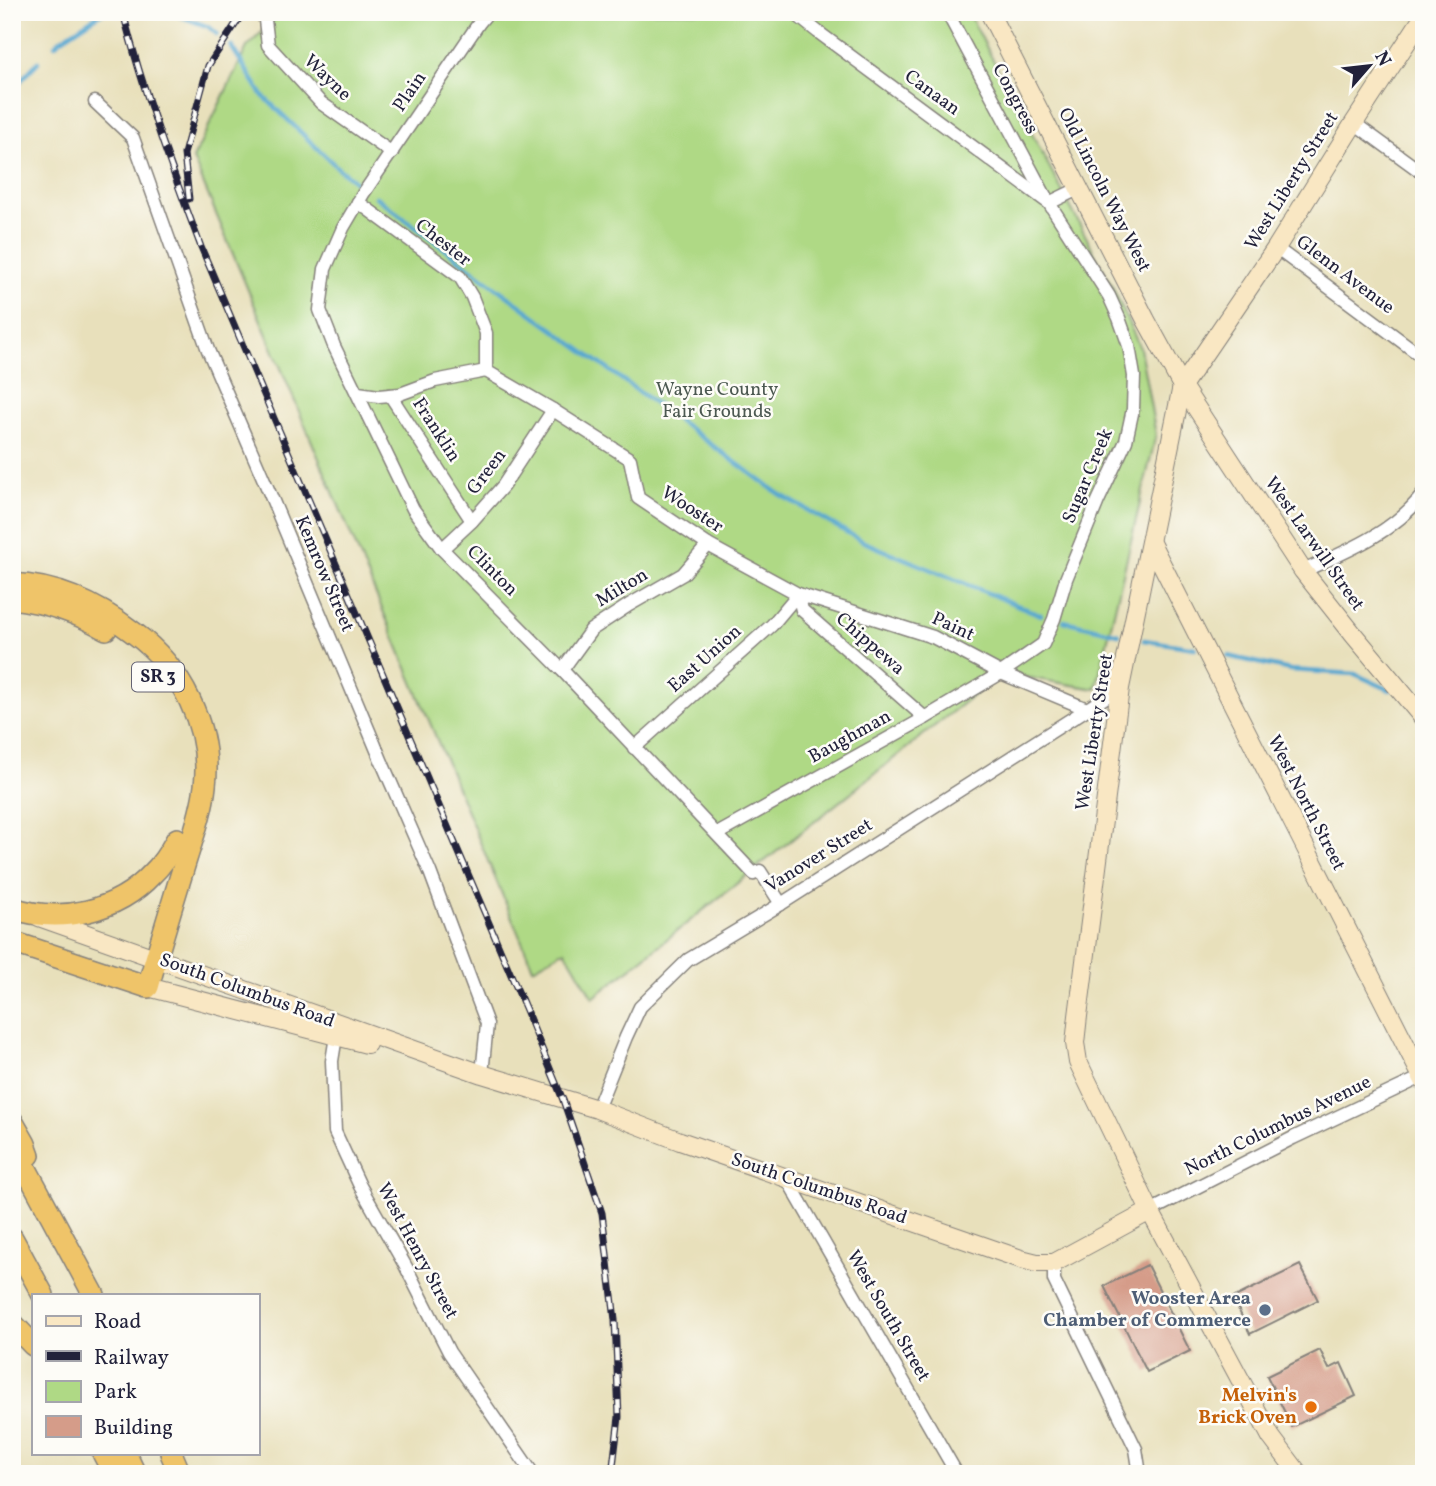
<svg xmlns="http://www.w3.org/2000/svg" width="1436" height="1486" viewBox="0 0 1436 1486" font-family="Vollkorn,serif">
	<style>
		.green { fill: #afd985; stroke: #687e60; stroke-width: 2 }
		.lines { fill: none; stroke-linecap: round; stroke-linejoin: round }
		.stream { stroke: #56a7d0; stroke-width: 4.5 }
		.building { fill: #d59c89 }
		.street-casing { stroke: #85817b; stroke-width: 15 }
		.secondary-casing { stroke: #85817b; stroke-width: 20 }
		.highway-casing { stroke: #85817b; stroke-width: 24 }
		.street { stroke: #fff; stroke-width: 12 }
		.secondary { stroke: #f9e7c3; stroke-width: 18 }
		.highway { stroke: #efc469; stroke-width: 21 }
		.rail-casing { stroke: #22223b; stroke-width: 7 }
		.rail { stroke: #fdfcf7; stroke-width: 4.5; stroke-dasharray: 13; stroke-linecap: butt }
		.service-dot { fill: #5c6f8a; stroke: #fdfcf7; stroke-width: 2.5 }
		.food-dot { fill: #e8710a; stroke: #fdfcf7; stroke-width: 2.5 }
		.labels { text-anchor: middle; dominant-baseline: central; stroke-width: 5; stroke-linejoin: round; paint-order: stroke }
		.shield { fill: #fdfcf7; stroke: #646373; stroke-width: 2 }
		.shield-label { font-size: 18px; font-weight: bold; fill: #22223b }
		.street-label { font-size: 19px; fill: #22223b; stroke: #fdfcf7 }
		.park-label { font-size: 19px; fill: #4c5951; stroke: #fdfcf7 }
		.service-label { font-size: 19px; font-weight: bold; fill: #4e5e75; stroke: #fdfcf7; text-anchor: end }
		.food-label { font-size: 19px; font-weight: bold; fill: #c56008; stroke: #fdfcf7; text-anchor: end }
	</style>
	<rect width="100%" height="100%" fill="#fdfcf7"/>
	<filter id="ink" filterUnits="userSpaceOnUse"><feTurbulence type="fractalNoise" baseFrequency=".0143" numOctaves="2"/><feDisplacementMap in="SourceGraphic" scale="14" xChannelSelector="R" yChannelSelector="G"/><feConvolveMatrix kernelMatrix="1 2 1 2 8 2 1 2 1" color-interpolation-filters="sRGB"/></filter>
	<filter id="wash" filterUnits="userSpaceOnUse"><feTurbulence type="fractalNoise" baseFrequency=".00686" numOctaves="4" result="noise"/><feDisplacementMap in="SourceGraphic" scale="28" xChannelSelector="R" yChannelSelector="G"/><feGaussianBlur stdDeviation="1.57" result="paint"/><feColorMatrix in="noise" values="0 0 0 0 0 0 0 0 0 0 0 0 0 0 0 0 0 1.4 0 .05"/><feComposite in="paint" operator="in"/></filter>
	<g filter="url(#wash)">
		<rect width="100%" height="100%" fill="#e8e0bb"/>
		<polygon class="green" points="282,12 968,12 1113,288 1140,348 1156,435 1096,689 1001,673 593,998 565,950 533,968 193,159 247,47"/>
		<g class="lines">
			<g class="stream">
				<polyline points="169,12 209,27 217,34"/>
				<polyline points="55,45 60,40 103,12"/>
				<polyline points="231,46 263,96 339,169 357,183"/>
				<polyline points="12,90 38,62"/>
				<polyline points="376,197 502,292 779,494 864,542 1041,615"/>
				<polyline points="1064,621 1119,634"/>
				<polyline points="1144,640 1195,648"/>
				<polyline points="1228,656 1290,670 1355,674 1390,690"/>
			</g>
		</g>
		<g id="blocks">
			<g class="building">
				<polygon points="1147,1265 1190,1351 1147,1372 1104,1286"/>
				<polygon points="1300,1265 1318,1300 1250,1334 1233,1298"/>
				<polygon points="1320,1350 1329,1369 1341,1363 1356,1396 1292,1427 1267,1376"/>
			</g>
		</g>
	</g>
	<g filter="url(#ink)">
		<use href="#blocks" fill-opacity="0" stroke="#85817b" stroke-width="2"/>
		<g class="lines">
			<defs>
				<g id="street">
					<polyline points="264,12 268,45 321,103 392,153"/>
					<polyline points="488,12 479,23 363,194 343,228 325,269 320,310 334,346 413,509 442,549 562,670 754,874 760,871 781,904"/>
					<polyline points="793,12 818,32 1046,201"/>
					<polyline points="95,102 133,138 208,350 270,494 384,767 430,872 487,1024 482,1074"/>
					<polyline points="1354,123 1424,174"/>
					<polyline points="358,202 460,277 472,297 486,333 486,371"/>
					<polyline points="1049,203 1080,188"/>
					<polyline points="1276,248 1424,358"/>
					<polyline points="486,371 553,410 630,459 638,498 708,545 798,594 933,637 1001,673 1087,709"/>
					<polyline points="358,393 379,396 400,394 435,381 486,371"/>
					<polyline points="390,395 472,521"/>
					<polyline points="442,549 472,521 503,486 553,410"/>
					<path d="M1303,571C1346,552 1395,532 1424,493"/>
					<polyline points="798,594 802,610 925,718"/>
					<polyline points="562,670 591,630 629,605 683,574 708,545"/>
					<polyline points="634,748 772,625 798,594"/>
					<polyline points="717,834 925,718 1001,673 1043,644 1054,619 1066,579 1098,501 1126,441 1133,409 1134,376 1129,346 1119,318 1109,296 1049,203 947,12"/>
					<polyline points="337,1030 332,1061 335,1132 360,1186 406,1267 449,1352 533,1474"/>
					<polyline points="597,1109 626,1037 640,1007 688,960 781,904 1120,688"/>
					<polyline points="786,1177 957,1474"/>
					<polyline points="1150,1211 1293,1138 1424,1076"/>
					<polyline points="1054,1263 1054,1280 1136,1449 1140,1474"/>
				</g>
				<g id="secondary">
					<polyline points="989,12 1146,320 1182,386 1303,571 1353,634 1424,719"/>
					<polyline points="1151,543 1424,1081"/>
					<polyline points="39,917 482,1074 597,1109 680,1141 1021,1259 1037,1263 1054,1263 1150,1211"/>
					<polyline points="148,987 367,1044"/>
					<polyline points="1299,1474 1271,1437 1150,1211 1078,1062 1075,1043 1078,1016 1120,688 1182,386 1276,248 1354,123 1424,16"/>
				</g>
				<g id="highway">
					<path d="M12,584C58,586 98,605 134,633C181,667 212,728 205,786C202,814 191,842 183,869C171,908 159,947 148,987L12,942"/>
					<path d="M12,598C46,602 77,612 106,629"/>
					<path d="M12,908C60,924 117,912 152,874C163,864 170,852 177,839"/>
					<polyline points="12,1121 25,1144 29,1155"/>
					<polyline points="12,1143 94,1295"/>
					<polyline points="12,1238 43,1295"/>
					<polyline points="12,1323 33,1345"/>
					<polyline points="103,1453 114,1474"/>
					<polyline points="125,1453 135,1474"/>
					<polyline points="171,1453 180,1474"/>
				</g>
			</defs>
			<use href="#street" class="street-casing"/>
			<use href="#secondary" class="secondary-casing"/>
			<use href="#highway" class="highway-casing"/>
			<use href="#street" class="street"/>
			<use href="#secondary" class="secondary"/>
			<use href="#highway" class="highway"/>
			<defs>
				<g id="rail">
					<path d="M123,12C143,92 172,170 201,247L526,1010L563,1100L602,1213L615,1320L619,1417L612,1474"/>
					<polyline points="189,199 184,154 208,66 239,19 247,12"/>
				</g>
			</defs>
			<use href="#rail" class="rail-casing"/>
			<use href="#rail" class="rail"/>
		</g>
	</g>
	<circle class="service-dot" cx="1265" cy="1310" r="7"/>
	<circle class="food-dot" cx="1311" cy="1407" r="7"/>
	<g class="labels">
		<rect class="shield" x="132" y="662.5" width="52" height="29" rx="5"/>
		<g class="shield-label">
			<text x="158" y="677">SR 3</text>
		</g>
		<g class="street-label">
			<text transform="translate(327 78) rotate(44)">Wayne</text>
			<text transform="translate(410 92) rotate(-56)">Plain</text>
			<text transform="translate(932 93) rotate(36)">Canaan</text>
			<text transform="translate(1015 99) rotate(62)">Congress</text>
			<text transform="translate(1292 181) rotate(-58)">West Liberty Street</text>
			<text transform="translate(1104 190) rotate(63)">Old Lincoln Way West</text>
			<text transform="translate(443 243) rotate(38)">Chester</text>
			<text transform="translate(1345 275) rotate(37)">Glenn Avenue</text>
			<text transform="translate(436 430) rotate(57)">Franklin</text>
			<text transform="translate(487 472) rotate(-53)">Green</text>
			<text transform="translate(1088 476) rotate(-67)">Sugar Creek</text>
			<text transform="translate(692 510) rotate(33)">Wooster</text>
			<text transform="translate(1314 544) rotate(55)">West Larwill Street</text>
			<text transform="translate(492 571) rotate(45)">Clinton</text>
			<text transform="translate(324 574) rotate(67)">Kemrow Street</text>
			<text transform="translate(622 588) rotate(-31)">Milton</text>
			<text transform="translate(953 627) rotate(25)">Paint</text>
			<text transform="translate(870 644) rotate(41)">Chippewa</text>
			<text transform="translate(705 659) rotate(-42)">East Union</text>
			<text transform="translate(1095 732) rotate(-81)">West Liberty Street</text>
			<text transform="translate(850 737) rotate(-29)">Baughman</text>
			<text transform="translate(1306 803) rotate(63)">West North Street</text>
			<text transform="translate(819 856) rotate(-32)">Vanover Street</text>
			<text transform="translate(247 991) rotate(20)">South Columbus Road</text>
			<text transform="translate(1278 1126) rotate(-26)">North Columbus Avenue</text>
			<text transform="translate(819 1189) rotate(19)">South Columbus Road</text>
			<text transform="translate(417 1251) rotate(62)">West Henry Street</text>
			<text transform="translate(888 1316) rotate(60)">West South Street</text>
		</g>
		<g class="park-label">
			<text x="717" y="390">Wayne County<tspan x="717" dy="22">Fair Grounds</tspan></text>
		</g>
		<g class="service-label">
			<text x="1251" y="1299">Wooster Area<tspan x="1251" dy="22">Chamber of Commerce</tspan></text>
		</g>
		<g class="food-label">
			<text x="1297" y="1396">Melvin's<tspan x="1297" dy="22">Brick Oven</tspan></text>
		</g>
	</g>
	<rect width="1436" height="1486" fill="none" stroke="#fdfcf7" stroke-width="42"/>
	<rect x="32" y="1294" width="228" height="161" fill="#fdfcf7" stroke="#a5a5ac" stroke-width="2"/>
	<rect x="46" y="1316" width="35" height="10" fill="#f9e7c3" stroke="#a5a5ac" stroke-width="2"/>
	<text x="94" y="1328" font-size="21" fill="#22223b">Road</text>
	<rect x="46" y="1351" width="35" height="10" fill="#22223b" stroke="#a5a5ac" stroke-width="2"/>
	<text x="94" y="1364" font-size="21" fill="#22223b">Railway</text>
	<rect x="46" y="1381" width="35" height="21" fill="#afd985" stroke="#a5a5ac" stroke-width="2"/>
	<text x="94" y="1398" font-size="21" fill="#22223b">Park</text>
	<rect x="46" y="1416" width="35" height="21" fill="#d59c89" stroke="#a5a5ac" stroke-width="2"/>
	<text x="94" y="1434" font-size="21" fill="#22223b">Building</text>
	<g transform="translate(1369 66) rotate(62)" stroke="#fdfcf7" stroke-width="5" paint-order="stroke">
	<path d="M0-5L12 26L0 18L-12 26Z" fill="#22223b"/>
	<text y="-10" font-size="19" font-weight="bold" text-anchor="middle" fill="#22223b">N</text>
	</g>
</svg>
